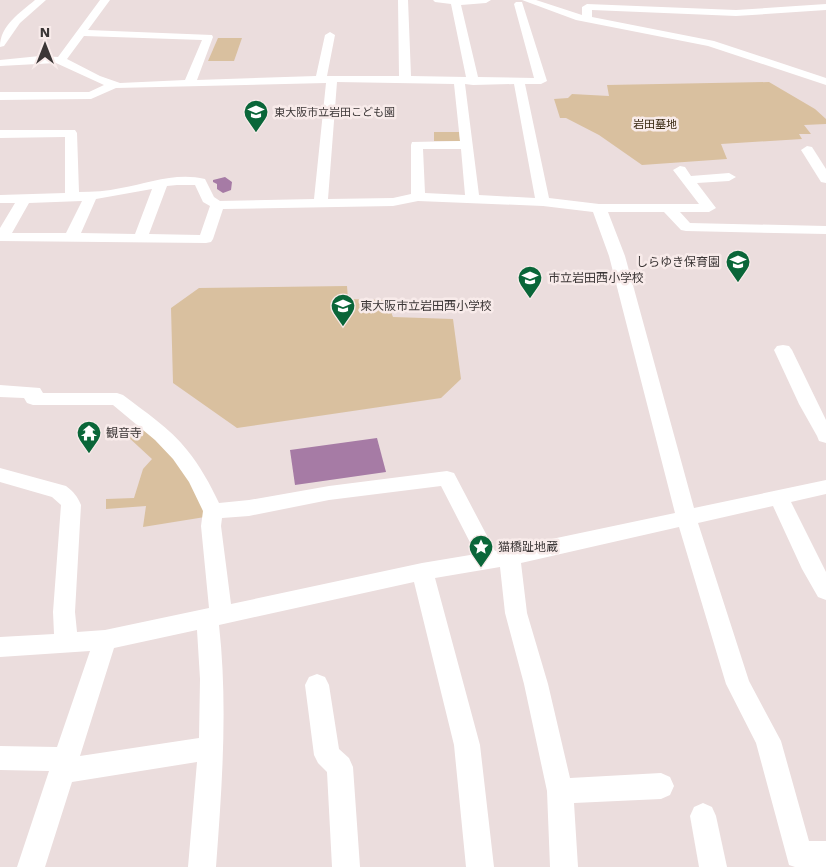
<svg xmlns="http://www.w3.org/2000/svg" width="826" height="867" viewBox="0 0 826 867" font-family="'Work Sans','Noto Sans JP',sans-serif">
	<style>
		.green { fill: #d9c09f }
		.water { fill: #a67ba5 }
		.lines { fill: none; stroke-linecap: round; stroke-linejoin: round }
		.street { fill: #fff; fill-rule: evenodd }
		.labels { text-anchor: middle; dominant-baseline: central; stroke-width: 5; stroke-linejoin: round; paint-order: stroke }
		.far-poi-label { font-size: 11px; fill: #3b3636; stroke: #f8ebea; text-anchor: start }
		.far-park-label { font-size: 11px; fill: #36260f; stroke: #f8ebea }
		.poi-label { font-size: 12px; fill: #3b3636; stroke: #f8ebea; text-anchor: start }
	</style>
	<rect width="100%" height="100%" fill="#ebdddd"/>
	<g class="green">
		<polygon points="218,38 242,38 234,61 208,61"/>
		<polygon points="769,82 815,109 826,119 826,124 804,125 811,134 799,134 802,139 721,144 727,159 642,165 599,135 566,118 560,118 554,99 568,98 572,94 609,96 607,85"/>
		<polygon points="434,132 459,132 460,141 434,141"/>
		<polygon points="347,286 348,299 386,300 393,317 453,319 461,379 441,398 237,428 173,383 171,308 199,288"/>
		<polygon points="141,426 175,456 207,508 205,517 143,527 146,506 106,509 106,499 134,498 143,469 152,459 126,435"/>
	</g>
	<g class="water">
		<polygon points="225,177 232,182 231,190 223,193 217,189 217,184 213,182 213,180"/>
		<polygon points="377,438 386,472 295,485 290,450"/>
	</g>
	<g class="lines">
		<g class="street">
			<path d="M35,0H46L20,23L4,46L0,47C0,25 20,13 35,0Z"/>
			<path d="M100,0H110L88,30L212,35L213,37L197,80L316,76L325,35L330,32L335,35L327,76H399L398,0H408L411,76L466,77L451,4L435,2L433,0H491L486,3L461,5L478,77L534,78L514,4L516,2H522L547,81L541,84H525L549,198L599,204H699L673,170L680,166L685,167L691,176L729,173L736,177L729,181L697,183L716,208L709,212H680L690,223L826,226V234L686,231L681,230L664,212H608L625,256L694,508L826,480V494L791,502L826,572V600L818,597L802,569L773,506L698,523L749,681L781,741L809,841H826V867H795L789,865L756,743L726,684L679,527L521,563L527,613L548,684L570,778L661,773L670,777L674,786L670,795L661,799L574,803L578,867H550L547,791L524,684L505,613L500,567L435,578L480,745L494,867H466L454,745L414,582L219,625C228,706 222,786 216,867H188L197,762L72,782L45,867H17L49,771L0,770V746L57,747L90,651L0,657V637L54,634L53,612L61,505L52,497L0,482V468L66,486C74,492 77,496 81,505L75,612L77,632L105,630L209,608L201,526L203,511L189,482L173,459L155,440L113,405H33L27,403L24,398L0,397V385L40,388L43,393H117L123,395C145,412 170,428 187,450C200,466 210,484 219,503L249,500L329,486L447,471L454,473L495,551L675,513L609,256L593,212L543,206L418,201L393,206L223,209L213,239L211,242L206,243L0,241V228L15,203H0V195L65,193V137L0,138V130H75L77,133L79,192C93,192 107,191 121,188C149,183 176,172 205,179L214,197L220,201L314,199L326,83L116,88L91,99L0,100V92H89L104,85L56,63L0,66V60L40,56L58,57ZM84,36L202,40L185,80L120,83L100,76L67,59ZM337,82L454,84L460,141L412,142L411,145V194L393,198L328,199ZM465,84L473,85L514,84L535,198L479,195ZM423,149H461L465,195L425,193ZM177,185H195L203,202L210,206L200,235L149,234L167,186ZM152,189L135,234L81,233L96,199ZM82,201L66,233H12L29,203ZM441,486L476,554L422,563L231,604L221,526L222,518L249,516L329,500ZM197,630L200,679L199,738L80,756L114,648Z"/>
			<polygon points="522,0 536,0 582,15 582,7 587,4 736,10 826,4 826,10 736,16 592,10 592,17 714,41 826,78 826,85 708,46 576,20"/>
			<polygon points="807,146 812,147 826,169 826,183 821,182 801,150"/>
			<polygon points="783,345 789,346 792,350 826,420 826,443 819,441 817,436 799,404 774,350 777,346"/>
			<polygon points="317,674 325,677 329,685 339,749 349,758 353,767 360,867 332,867 327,772 318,763 314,755 305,685 309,677"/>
			<polygon points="703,803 712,807 716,816 727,867 699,867 690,816 694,807"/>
		</g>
	</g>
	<defs>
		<symbol id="school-pin" viewBox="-11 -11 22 30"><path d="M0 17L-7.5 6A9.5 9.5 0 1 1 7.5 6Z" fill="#0a6639" stroke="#f8ebea"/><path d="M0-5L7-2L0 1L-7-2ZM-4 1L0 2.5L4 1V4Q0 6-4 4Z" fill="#fff"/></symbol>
		<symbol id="temple-pin" viewBox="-11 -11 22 30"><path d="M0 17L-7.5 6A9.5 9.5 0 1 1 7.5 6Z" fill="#0a6639" stroke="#f8ebea"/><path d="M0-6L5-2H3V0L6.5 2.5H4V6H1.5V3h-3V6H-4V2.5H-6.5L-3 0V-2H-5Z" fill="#fff"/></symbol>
		<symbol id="sight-pin" viewBox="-11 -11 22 30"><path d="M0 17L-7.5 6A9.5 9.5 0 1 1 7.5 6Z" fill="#0a6639" stroke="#f8ebea"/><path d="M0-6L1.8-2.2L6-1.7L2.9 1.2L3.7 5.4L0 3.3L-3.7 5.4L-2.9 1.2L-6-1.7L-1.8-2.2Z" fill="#fff"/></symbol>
	</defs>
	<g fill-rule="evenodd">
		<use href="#school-pin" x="242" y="98" width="28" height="38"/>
		<use href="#school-pin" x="724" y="248" width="28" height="38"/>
		<use href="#school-pin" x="516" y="264" width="28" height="38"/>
		<use href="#school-pin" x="329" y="292" width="28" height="38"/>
		<use href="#temple-pin" x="75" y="419" width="28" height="38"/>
		<use href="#sight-pin" x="467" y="533" width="28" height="38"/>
	</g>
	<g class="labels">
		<g class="far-poi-label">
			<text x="274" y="112">東大阪市立岩田こども園</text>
		</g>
		<g class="far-park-label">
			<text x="655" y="124">岩田墓地</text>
		</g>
		<g class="poi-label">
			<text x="720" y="262" text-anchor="end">しらゆき保育園</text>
			<text x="548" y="278">市立岩田西小学校</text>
			<text x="360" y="306">東大阪市立岩田西小学校</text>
			<text x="106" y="433">観音寺</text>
			<text x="498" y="547">猫橋趾地蔵</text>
		</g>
	</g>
	<g transform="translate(45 45)" stroke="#f8ebea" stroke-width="4" paint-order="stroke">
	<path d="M0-4L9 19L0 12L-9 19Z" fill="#3b3636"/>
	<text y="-8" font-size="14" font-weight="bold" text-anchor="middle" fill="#3b3636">N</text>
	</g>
</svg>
